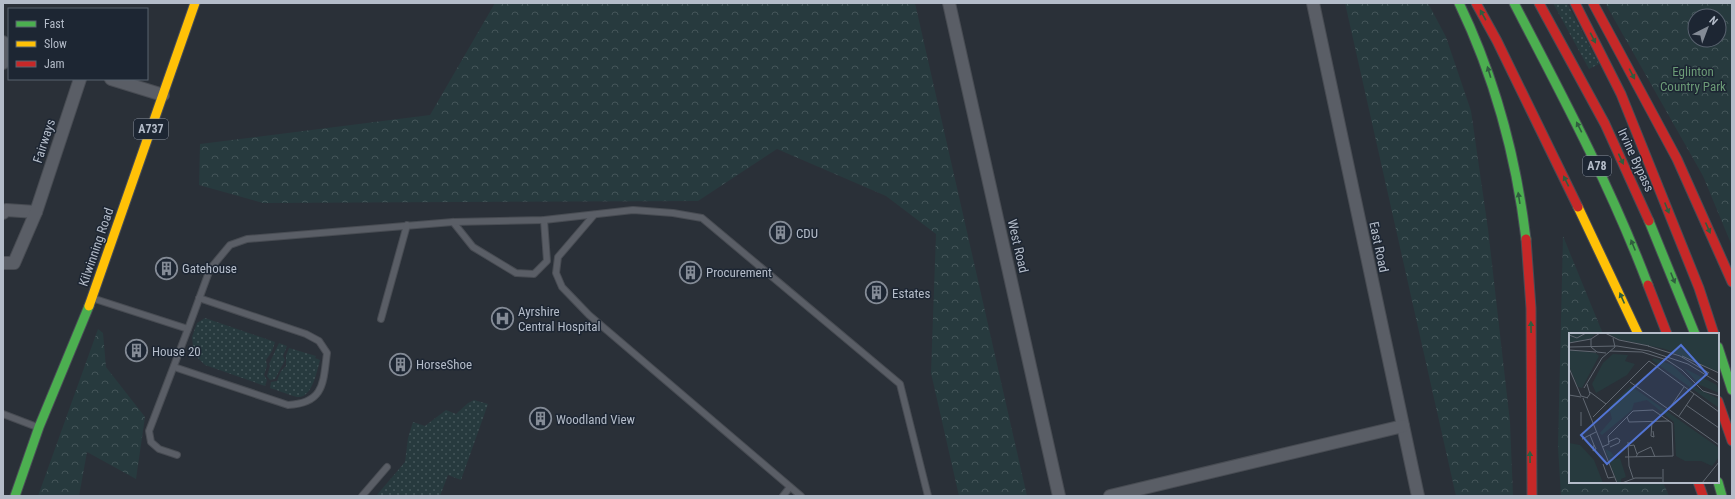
<svg xmlns="http://www.w3.org/2000/svg" width="1735" height="499" viewBox="0 0 1735 499" font-family="'Roboto Condensed',sans-serif">
	<style>
		.grass { fill: url(#grass-dots) }
		.forest { fill: url(#forest-crowns); fill-rule: evenodd }
		.lines { fill: none; stroke-linecap: round; stroke-linejoin: round }
		.lane-casing { stroke: #484c53; stroke-width: 8 }
		.street-casing { stroke: #484c53; stroke-width: 14 }
		.fast-casing { stroke: #484c55; stroke-width: 11 }
		.slow-casing { stroke: #484c55; stroke-width: 11 }
		.jam-casing { stroke: #484c55; stroke-width: 11 }
		.lane { stroke: #5a5e66; stroke-width: 6 }
		.street { stroke: #5a5e66; stroke-width: 12 }
		.fast { stroke: #4caf50; stroke-width: 9 }
		.slow { stroke: #ffc107; stroke-width: 9 }
		.jam { stroke: #c62828; stroke-width: 9 }
		.oneway { fill: #305d3f }
		.labels { text-anchor: middle; dominant-baseline: central; stroke-width: 3; stroke-linejoin: round; paint-order: stroke }
		.shield { fill: #1d2633; stroke: #878f9c; stroke-width: 1 }
		.shield-label { font-size: 12px; font-weight: bold; fill: #b4bcc9 }
		.park-label { font-size: 13px; fill: #6b9a76; stroke: #1d2633 }
		.street-label { font-size: 13px; fill: #b4bcc9; stroke: #1d2633 }
		.poi-label { font-size: 13px; fill: #b4bcc9; stroke: #1d2633; text-anchor: start }
		.inset-road { fill: none; stroke: #616872; stroke-width: 1 }
		.view { fill: #5274d3; fill-opacity: 0.15; stroke: #5274d3; stroke-width: 2 }
		.inset-edge { fill: none; stroke: #b4bcc9; stroke-width: 2 }
	</style>
	<defs>
		<pattern id="grass-dots" width="8" height="8" patternUnits="userSpaceOnUse"><rect width="8" height="8" fill="#273a3e"/><path d="M2 2h.1M6 6h.1" fill="none" stroke="#445559" stroke-width="1.8" stroke-linecap="round"/></pattern>
		<pattern id="forest-crowns" width="20" height="18" patternUnits="userSpaceOnUse"><rect width="20" height="18" fill="#273a3e"/><path d="M2 6a3 3 0 1 1 6 0M12 15a3 3 0 1 1 6 0" fill="none" stroke="#445559"/></pattern>
	</defs>
	<rect width="100%" height="100%" fill="#2a3038"/>
	<g class="grass">
		<polygon points="1553,3 1567,3 1599,64 1589,69"/>
		<polygon points="205,318 275,342 272,351 266,360 267,366 264,375 267,380 265,386 205,365 196,356 193,346 192,337 197,323"/>
		<polygon points="279,343 287,346 283,356 285,360 275,379 270,380 267,376 270,366 269,364"/>
		<path d="M289,348L316,356L315,358L320,360C317,371 312,399 297,397C288,395 278,390 270,388L271,382L277,381L281,371L286,366V356Z"/>
		<polygon points="474,400 488,404 461,480 448,475 440,496 376,496 405,462 408,438 413,422 425,426 446,410 456,414 468,403"/>
	</g>
	<g class="forest">
		<polygon points="495,3 915,3 1027,496 959,496 931,373 936,234 886,196 777,149 698,201 263,203 199,185 200,144 430,115"/>
		<polygon points="1345,3 1428,3 1446,37 1471,111 1488,229 1510,422 1513,496 1456,496"/>
		<path d="M1605,3H1732V246L1703,176ZM1695,16H1719V40H1695Z"/>
		<polygon points="1563,236 1603,334 1570,334 1570,482 1663,482 1669,496 1561,496 1558,447"/>
		<polygon points="98,329 103,333 106,367 145,417 136,479 87,452 79,496 38,496"/>
	</g>
	<g class="lines">
		<defs>
			<g id="lane">
				<polyline points="594,215 558,257 556,273 562,287 589,315 801,496"/>
				<polyline points="453,222 473,247 516,273 534,274 547,261 544,220"/>
				<polyline points="95,299 188,329 210,269 230,245 247,239 453,222 544,220 633,210 673,213 702,218 900,384 928,496"/>
				<polyline points="381,319 407,225"/>
				<path d="M174,367L288,405C325,403 323,382 327,353L319,341L306,334L199,298"/>
				<polyline points="3,414 37,427"/>
				<polyline points="177,455 159,449 151,442 149,431 188,329"/>
				<polyline points="362,496 387,467"/>
				<polyline points="783,496 790,487"/>
			</g>
			<g id="street">
				<polyline points="949,3 1059,496"/>
				<polyline points="1313,3 1418,496"/>
				<polyline points="3,42 7,51 3,63"/>
				<polyline points="111,79 163,95"/>
				<polyline points="3,213 6,210 36,212"/>
				<polyline points="3,263 14,263 36,212 80,79"/>
				<polyline points="1110,496 1403,426"/>
			</g>
			<g id="fast">
				<path d="M1459,3C1495,78 1516,156 1526,239"/>
				<path d="M1514,3C1562,95 1611,187 1648,285"/>
				<polyline points="1649,221 1695,334"/>
				<polyline points="1718,347 1732,390"/>
				<polyline points="1718,482 1722,496"/>
				<polyline points="15,496 39,427 89,306"/>
			</g>
			<g id="slow">
				<polyline points="1578,207 1638,334"/>
				<polyline points="89,306 195,3"/>
			</g>
			<g id="jam">
				<polyline points="1476,3 1497,41 1578,207"/>
				<polyline points="1539,3 1605,124 1649,221"/>
				<polyline points="1575,3 1621,94 1699,288 1714,334"/>
				<polyline points="1593,3 1677,159 1732,282"/>
				<polyline points="1526,239 1531,308 1532,496"/>
				<polyline points="1648,285 1667,334"/>
				<polyline points="1718,401 1732,441"/>
				<polyline points="1698,482 1703,496"/>
			</g>
		</defs>
		<use href="#lane" class="lane-casing"/>
		<use href="#street" class="street-casing"/>
		<use href="#fast" class="fast-casing"/>
		<use href="#slow" class="slow-casing"/>
		<use href="#jam" class="jam-casing"/>
		<use href="#lane" class="lane"/>
		<use href="#street" class="street"/>
		<use href="#fast" class="fast"/>
		<use href="#slow" class="slow"/>
		<use href="#jam" class="jam"/>
	</g>
	<defs><path id="oneway-solid" d="M-6-.8H1V-3.2L6.5 0L1 3.2V.8H-6Z"/></defs>
	<g class="oneway">
		<use href="#oneway-solid" transform="translate(1483 15) rotate(-119)"/>
		<use href="#oneway-solid" transform="translate(1593 38) rotate(63)"/>
		<use href="#oneway-solid" transform="translate(1489 72) rotate(-107)"/>
		<use href="#oneway-solid" transform="translate(1632 74) rotate(62)"/>
		<use href="#oneway-solid" transform="translate(1579 127) rotate(-117)"/>
		<use href="#oneway-solid" transform="translate(1621 159) rotate(65)"/>
		<use href="#oneway-solid" transform="translate(1566 181) rotate(-116)"/>
		<use href="#oneway-solid" transform="translate(1519 198) rotate(-99)"/>
		<use href="#oneway-solid" transform="translate(1667 208) rotate(68)"/>
		<use href="#oneway-solid" transform="translate(1708 228) rotate(66)"/>
		<use href="#oneway-solid" transform="translate(1633 245) rotate(-112)"/>
		<use href="#oneway-solid" transform="translate(1673 278) rotate(68)"/>
		<use href="#oneway-solid" transform="translate(1622 298) rotate(-114)"/>
		<use href="#oneway-solid" transform="translate(1531 327) rotate(-91)"/>
		<use href="#oneway-solid" transform="translate(1530 457) rotate(-91)"/>
	</g>
	<defs>
		<symbol id="building-ring" viewBox="-11 -11 22 22"><circle r="9.5" fill="#1d2633" stroke="#848b96" stroke-width="1.5"/><path d="M-4-6H4V6H1V3H-1V6H-4ZM-2.5-4.3h1.7v1.8h-1.7ZM.8-4.3h1.7v1.8H.8ZM-2.5-1h1.7V.8h-1.7ZM.8-1h1.7V.8H.8Z" fill="#848b96"/></symbol>
		<symbol id="hospital-ring" viewBox="-11 -11 22 22"><circle r="9.5" fill="#1d2633" stroke="#848b96" stroke-width="1.5"/><path d="M-5-5h3v3.5h4V-5h3V5h-3V1.5h-4V5h-3Z" fill="#848b96"/></symbol>
	</defs>
	<g fill-rule="evenodd">
		<use href="#building-ring" x="768" y="220" width="25" height="25"/>
		<use href="#building-ring" x="154" y="256" width="25" height="25"/>
		<use href="#building-ring" x="678" y="260" width="25" height="25"/>
		<use href="#building-ring" x="864" y="280" width="25" height="25"/>
		<use href="#hospital-ring" x="490" y="306" width="25" height="25"/>
		<use href="#building-ring" x="124" y="338" width="25" height="25"/>
		<use href="#building-ring" x="388" y="352" width="25" height="25"/>
		<use href="#building-ring" x="528" y="406" width="25" height="25"/>
	</g>
	<g class="labels">
		<g class="shield">
			<rect x="134" y="119" width="34" height="20" rx="3"/>
			<rect x="1583" y="156" width="28" height="20" rx="3"/>
		</g>
		<g class="shield-label">
			<text x="151" y="129">A737</text>
			<text x="1597" y="166">A78</text>
		</g>
		<g class="park-label">
			<text x="1693" y="71">Eglinton<tspan x="1693" dy="15">Country Park</tspan></text>
		</g>
		<g class="street-label">
			<text transform="translate(44 141) rotate(-72)">Fairways</text>
			<text transform="translate(1636 160) rotate(65)">Irvine Bypass</text>
			<text transform="translate(1018 246) rotate(77)">West Road</text>
			<text transform="translate(96 247) rotate(-71)">Kilwinning Road</text>
			<text transform="translate(1379 247) rotate(78)">East Road</text>
		</g>
		<g class="poi-label">
			<text x="796" y="233">CDU</text>
			<text x="182" y="268">Gatehouse</text>
			<text x="706" y="272">Procurement</text>
			<text x="892" y="293">Estates</text>
			<text x="518" y="311">Ayrshire<tspan x="518" dy="15">Central Hospital</tspan></text>
			<text x="152" y="351">House 20</text>
			<text x="416" y="364">HorseShoe</text>
			<text x="556" y="419">Woodland View</text>
		</g>
	</g>
	<g transform="translate(1569 333)">
		<rect width="150" height="150" fill="#2a3038"/>
		<path d="M0,110L11,112L25,127L34,150H0Z" fill="#273a3e"/>
		<path d="M0,0H27L21,6L0,10ZM38,0H150V39L96,16L49,6ZM0,17L27,20L30,23L13,55L9,54L0,33ZM44,21L59,22L56,28L66,31L58,42L27,60L23,51L34,30ZM85,25L103,32L129,56L150,66V75L83,27ZM115,35L148,52L150,60L131,52ZM62,53L150,115V124L143,133L132,128H116L107,123L105,89L78,67L65,70L63,77L33,102L31,100L43,86L40,74ZM36,116L42,119L45,123L41,124L43,127L51,125L57,144L52,146V149H48Z" fill="#273a3e"/>
		<path class="inset-road" d="M31,0L22,6V14L28,19L37,20M36,0L50,7L80,13M54,0H105M0,2L8,5L17,0M0,10L22,6M79,13L111,23L140,40M0,14L48,13L80,18L119,31L150,50M0,17L27,19M41,18L73,19L98,27L113,37L134,58L150,63M113,23L150,40M0,35L12,63L19,65M61,49L150,112M18,51L21,61L18,65M15,55L33,25L46,14L44,5M21,59L37,71L80,28L150,79M0,62L12,64M14,65L48,150M117,72L150,95M100,76L115,54M110,83L125,61M24,84L37,71M58,84L60,89L100,88M83,89L82,103L85,104L84,98M12,93V79M21,102L25,112L27,116L24,118L25,112M16,105L13,106L27,99M39,109L48,105L51,107L50,110L41,114M59,109L60,133L64,145M59,113L65,112L68,121M33,114L40,111L39,103L64,78L84,77L103,90L104,123L56,124M67,124L69,120L82,114L86,124M34,131L39,145L45,144M53,150L66,145H93M94,150V136M133,150L150,129"/>
		<path class="view" d="M112,12L138,41L38,131L12,102Z"/>
		<rect width="150" height="150" class="inset-edge"/>
	</g>
	<rect width="1735" height="499" fill="none" stroke="#b4bcc9" stroke-width="8"/>
	<rect x="8" y="8" width="140" height="72" fill="#1d2633" stroke="#59626f"/>
	<rect x="16" y="21" width="20" height="6" fill="#4caf50" stroke="#59626f"/>
	<text x="44" y="28" font-size="12" fill="#b4bcc9">Fast</text>
	<rect x="16" y="41" width="20" height="6" fill="#ffc107" stroke="#59626f"/>
	<text x="44" y="48" font-size="12" fill="#b4bcc9">Slow</text>
	<rect x="16" y="61" width="20" height="6" fill="#c62828" stroke="#59626f"/>
	<text x="44" y="68" font-size="12" fill="#b4bcc9">Jam</text>
	<g transform="translate(1707 28) rotate(42)"><circle r="19" fill="#1d2633" stroke="#59626f"/>
	<path d="M0-3L7 15L0 10L-7 15Z" fill="#848b96"/>
	<text y="-6" font-size="11" font-weight="bold" text-anchor="middle" fill="#b4bcc9">N</text>
	</g>
</svg>
